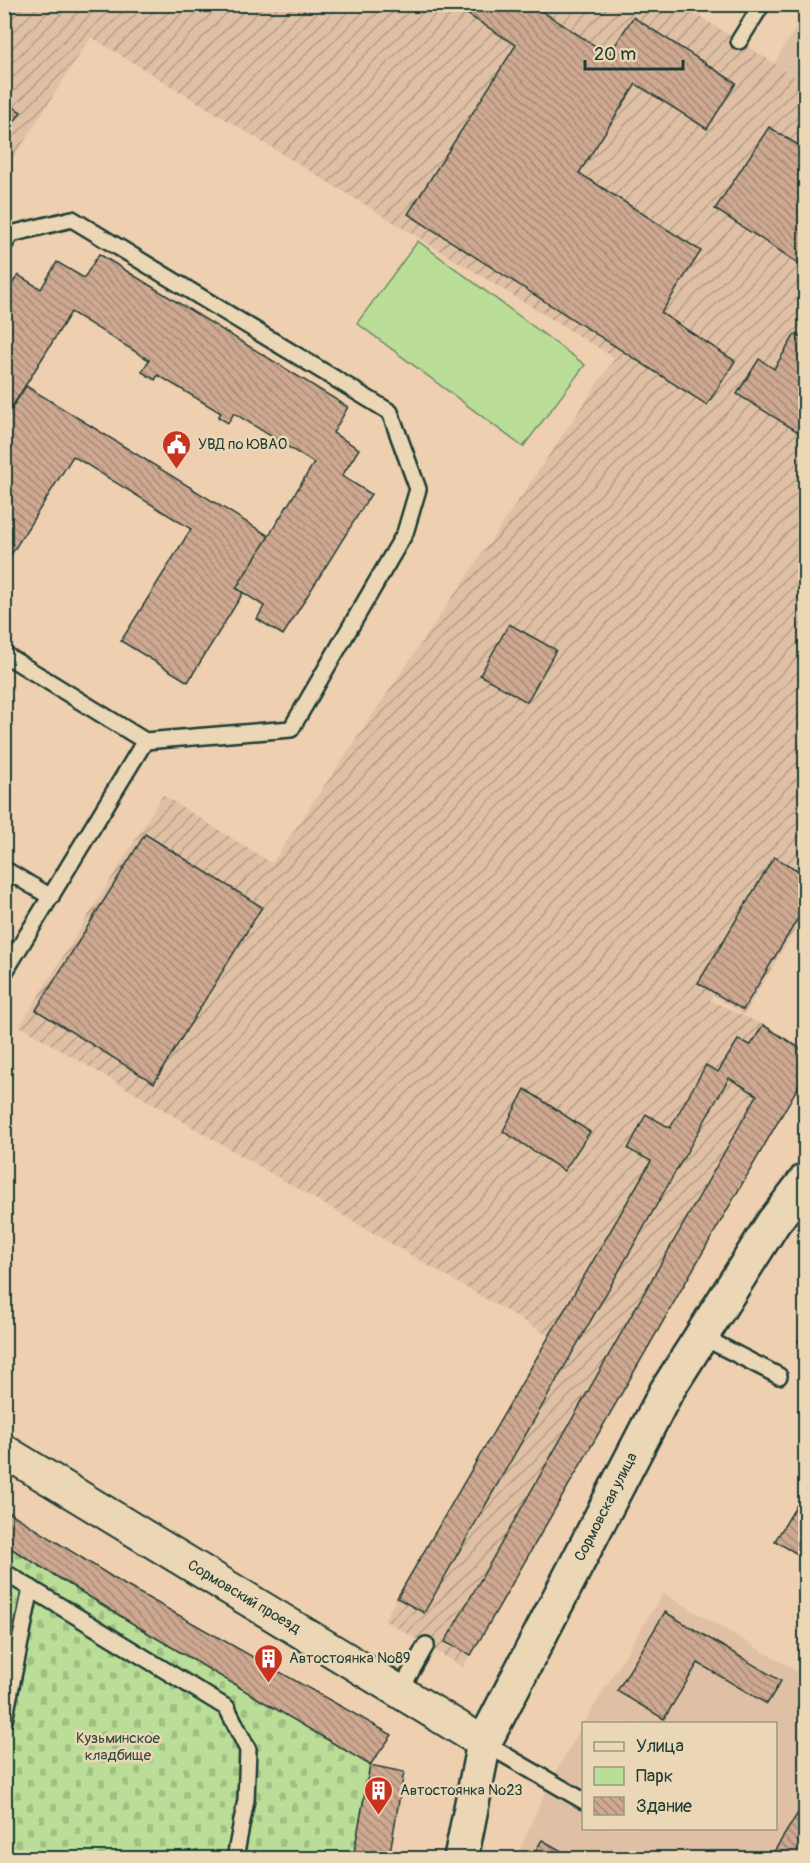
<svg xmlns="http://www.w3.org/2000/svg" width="810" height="1863" viewBox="0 0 810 1863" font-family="Pangolin,sans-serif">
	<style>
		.built { fill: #e0c0a5 }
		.industrial { fill: url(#industrial-furrows) }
		.cemetery { fill: url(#cemetery-stones); stroke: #6c8d66; stroke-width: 1.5 }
		.park { fill: #badd97; stroke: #6c8d66; stroke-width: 1.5 }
		.building { fill: url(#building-back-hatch); stroke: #1f3d34; stroke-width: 1.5 }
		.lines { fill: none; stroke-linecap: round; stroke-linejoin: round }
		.service-casing { stroke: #1f3d34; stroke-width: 20 }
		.minor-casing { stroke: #1f3d34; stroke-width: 36 }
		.tertiary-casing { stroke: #1f3d34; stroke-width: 38 }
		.service { stroke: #ebd6b5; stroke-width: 15 }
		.minor { stroke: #ebd6b5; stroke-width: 32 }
		.tertiary { stroke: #ebd6b5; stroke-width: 33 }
		.labels { text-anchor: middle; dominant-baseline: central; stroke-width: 5; stroke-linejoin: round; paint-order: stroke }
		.poi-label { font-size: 15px; fill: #1f3d34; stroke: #ebd6b5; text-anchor: start }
		.street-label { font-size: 15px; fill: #1f3d34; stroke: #ebd6b5 }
		.park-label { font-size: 15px; fill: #2e4d3e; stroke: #ebd6b5 }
	</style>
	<defs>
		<pattern id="industrial-furrows" width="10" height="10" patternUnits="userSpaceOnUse" patternTransform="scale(1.5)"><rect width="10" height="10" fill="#e0c0a5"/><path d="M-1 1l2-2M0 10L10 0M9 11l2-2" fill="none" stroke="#b59d87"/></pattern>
		<pattern id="cemetery-stones" width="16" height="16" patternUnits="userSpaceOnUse" patternTransform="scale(1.5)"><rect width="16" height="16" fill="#badd97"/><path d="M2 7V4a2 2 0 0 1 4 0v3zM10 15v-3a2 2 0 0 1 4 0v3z" fill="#9fbf83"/></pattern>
		<pattern id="building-back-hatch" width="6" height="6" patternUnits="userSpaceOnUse" patternTransform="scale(1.5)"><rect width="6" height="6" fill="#cea891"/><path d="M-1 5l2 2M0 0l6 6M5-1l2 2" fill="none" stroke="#a78a77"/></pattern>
	</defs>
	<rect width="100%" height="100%" fill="#eecfb0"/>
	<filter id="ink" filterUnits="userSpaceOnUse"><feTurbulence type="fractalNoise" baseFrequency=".0167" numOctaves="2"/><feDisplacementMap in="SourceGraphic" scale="12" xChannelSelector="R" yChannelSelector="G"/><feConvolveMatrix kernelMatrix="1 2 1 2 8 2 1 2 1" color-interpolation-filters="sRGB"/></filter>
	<g filter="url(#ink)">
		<g class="built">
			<polygon points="805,14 805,83 774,63"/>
			<polygon points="663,1593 805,1676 805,1858 516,1858 550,1781 583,1725 584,1828 776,1828 776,1724 584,1723"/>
		</g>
		<polygon class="industrial" points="5,5 682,5 805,83 805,913 744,1014 713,995 710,1000 763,1025 805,1052 805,1073 463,1667 384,1620 549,1336 20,1026 163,795 272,863 615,358 91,37 5,171"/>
		<polygon class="cemetery" points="4,1544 148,1633 370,1765 353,1858 5,1858"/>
		<polygon class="park" points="418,241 585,365 523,447 357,323"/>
		<g class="building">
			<polygon points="462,4 539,4 537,8 609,55 633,17 736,83 707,129 636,84 579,173 701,251 661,313 735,361 707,405 408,214 516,45 459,9"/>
			<polygon points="4,101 21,112 4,137"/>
			<polygon points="769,127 806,150 806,268 715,209"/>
			<polygon points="99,254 348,407 333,433 359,449 342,476 371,494 283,635 257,619 264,606 236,588 314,463 234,413 228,423 218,417 221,413 158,375 155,380 142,372 149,360 71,312 4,420 4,296 18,275 41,289 57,262 84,278"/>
			<polygon points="795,334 806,340 806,437 737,394 759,359 774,369"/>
			<polygon points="26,386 269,536 236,588 243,593 188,682 121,641 191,529 73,456 4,566 4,420"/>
			<polygon points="509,624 556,650 527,702 480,675"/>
			<polygon points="145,834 262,907 154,1083 36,1010"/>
			<polygon points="774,857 806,875 806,905 743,1010 698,983"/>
			<polygon points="763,1025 806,1052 806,1073 471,1655 445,1642 757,1095 729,1078 424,1613 397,1598 651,1161 628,1149 646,1114 670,1128 706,1065 718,1072 738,1040 751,1045"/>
			<polygon points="525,1089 590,1132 564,1171 503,1131"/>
			<polygon points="806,1327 806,1344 798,1341"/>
			<polygon points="806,1490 806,1559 775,1541"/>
			<polygon points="4,1509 125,1585 392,1735 370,1765 148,1633 4,1544"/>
			<polygon points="665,1612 781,1681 767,1704 698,1663 664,1719 617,1691"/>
			<polygon points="370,1765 404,1772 389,1858 353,1858"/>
			<polygon points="806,1800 806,1858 770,1858"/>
			<polygon points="542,1840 574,1858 531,1858"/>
		</g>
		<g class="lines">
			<defs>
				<g id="service">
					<polyline points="802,4 806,7"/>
					<polyline points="739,41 762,4"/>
					<polyline points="4,245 11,234 72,219 390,412 418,489 405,533 291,729 145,741 4,654"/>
					<polyline points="4,869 51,897"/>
					<polyline points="4,973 145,741"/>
					<polyline points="701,1336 779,1376"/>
					<polyline points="4,1572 227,1708 248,1750 246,1800 235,1858"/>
					<polyline points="400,1691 426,1645"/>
					<polyline points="4,1721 31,1588"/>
					<polyline points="484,1743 584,1801"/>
				</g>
				<polyline id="minor" points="4,1451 484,1743"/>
				<polyline id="tertiary" points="461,1858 484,1743 666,1392 773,1223 806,1180"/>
			</defs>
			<use href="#service" class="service-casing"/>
			<use href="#minor" class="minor-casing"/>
			<use href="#tertiary" class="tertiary-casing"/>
			<use href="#service" class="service"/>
			<use href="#minor" class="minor"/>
			<use href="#tertiary" class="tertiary"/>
		</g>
	</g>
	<defs>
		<symbol id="civic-pin" viewBox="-11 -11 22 30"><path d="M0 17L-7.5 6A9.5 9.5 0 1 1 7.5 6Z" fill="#c8321e" stroke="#ebd6b5"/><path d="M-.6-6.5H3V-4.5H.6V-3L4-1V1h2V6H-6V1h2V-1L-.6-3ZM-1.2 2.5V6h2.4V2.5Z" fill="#fff"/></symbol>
		<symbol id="building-pin" viewBox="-11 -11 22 30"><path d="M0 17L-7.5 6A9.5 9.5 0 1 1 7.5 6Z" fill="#c8321e" stroke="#ebd6b5"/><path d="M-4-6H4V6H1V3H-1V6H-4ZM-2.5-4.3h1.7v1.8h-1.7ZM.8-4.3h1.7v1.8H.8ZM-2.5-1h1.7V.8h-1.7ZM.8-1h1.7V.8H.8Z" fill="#fff"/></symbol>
	</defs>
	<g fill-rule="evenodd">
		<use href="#civic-pin" x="160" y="428" width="33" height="45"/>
		<use href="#building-pin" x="252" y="1642" width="33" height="45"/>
		<use href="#building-pin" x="362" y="1774" width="33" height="45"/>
	</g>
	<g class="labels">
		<g class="poi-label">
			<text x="198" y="444">УВД по ЮВАО</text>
			<text x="289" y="1658">Автостоянка №89</text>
			<text x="400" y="1790">Автостоянка №23</text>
		</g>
		<g class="street-label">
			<text transform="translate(606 1507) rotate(-63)">Сормовская улица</text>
			<text transform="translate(244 1597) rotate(31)">Сормовский проезд</text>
		</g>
		<g class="park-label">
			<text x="118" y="1738">Кузьминское<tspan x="118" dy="17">кладбище</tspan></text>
		</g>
	</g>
	<rect width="810" height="1863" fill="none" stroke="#ebd6b5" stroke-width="24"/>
	<rect x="12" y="12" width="786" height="1839" fill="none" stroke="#1f3d34" stroke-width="2" filter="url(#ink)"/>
	<rect x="582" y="1722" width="195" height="108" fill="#ebd6b5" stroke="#999981" stroke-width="1.5"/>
	<rect x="594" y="1742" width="30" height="9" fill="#ebd6b5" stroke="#999981" stroke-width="1.5"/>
	<text x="636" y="1752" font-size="18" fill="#1f3d34">Улица</text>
	<rect x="594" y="1767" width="30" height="18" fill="#badd97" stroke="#999981" stroke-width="1.5"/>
	<text x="636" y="1782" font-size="18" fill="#1f3d34">Парк</text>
	<rect x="594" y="1797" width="30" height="18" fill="url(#building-back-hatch)" stroke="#999981" stroke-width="1.5"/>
	<text x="636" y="1812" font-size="18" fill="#1f3d34">Здание</text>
	<path d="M585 60v9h98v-9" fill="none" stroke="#1f3d34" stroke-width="3"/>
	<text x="594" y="60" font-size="18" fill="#1f3d34" stroke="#ebd6b5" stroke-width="4.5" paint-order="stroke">20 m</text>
</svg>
